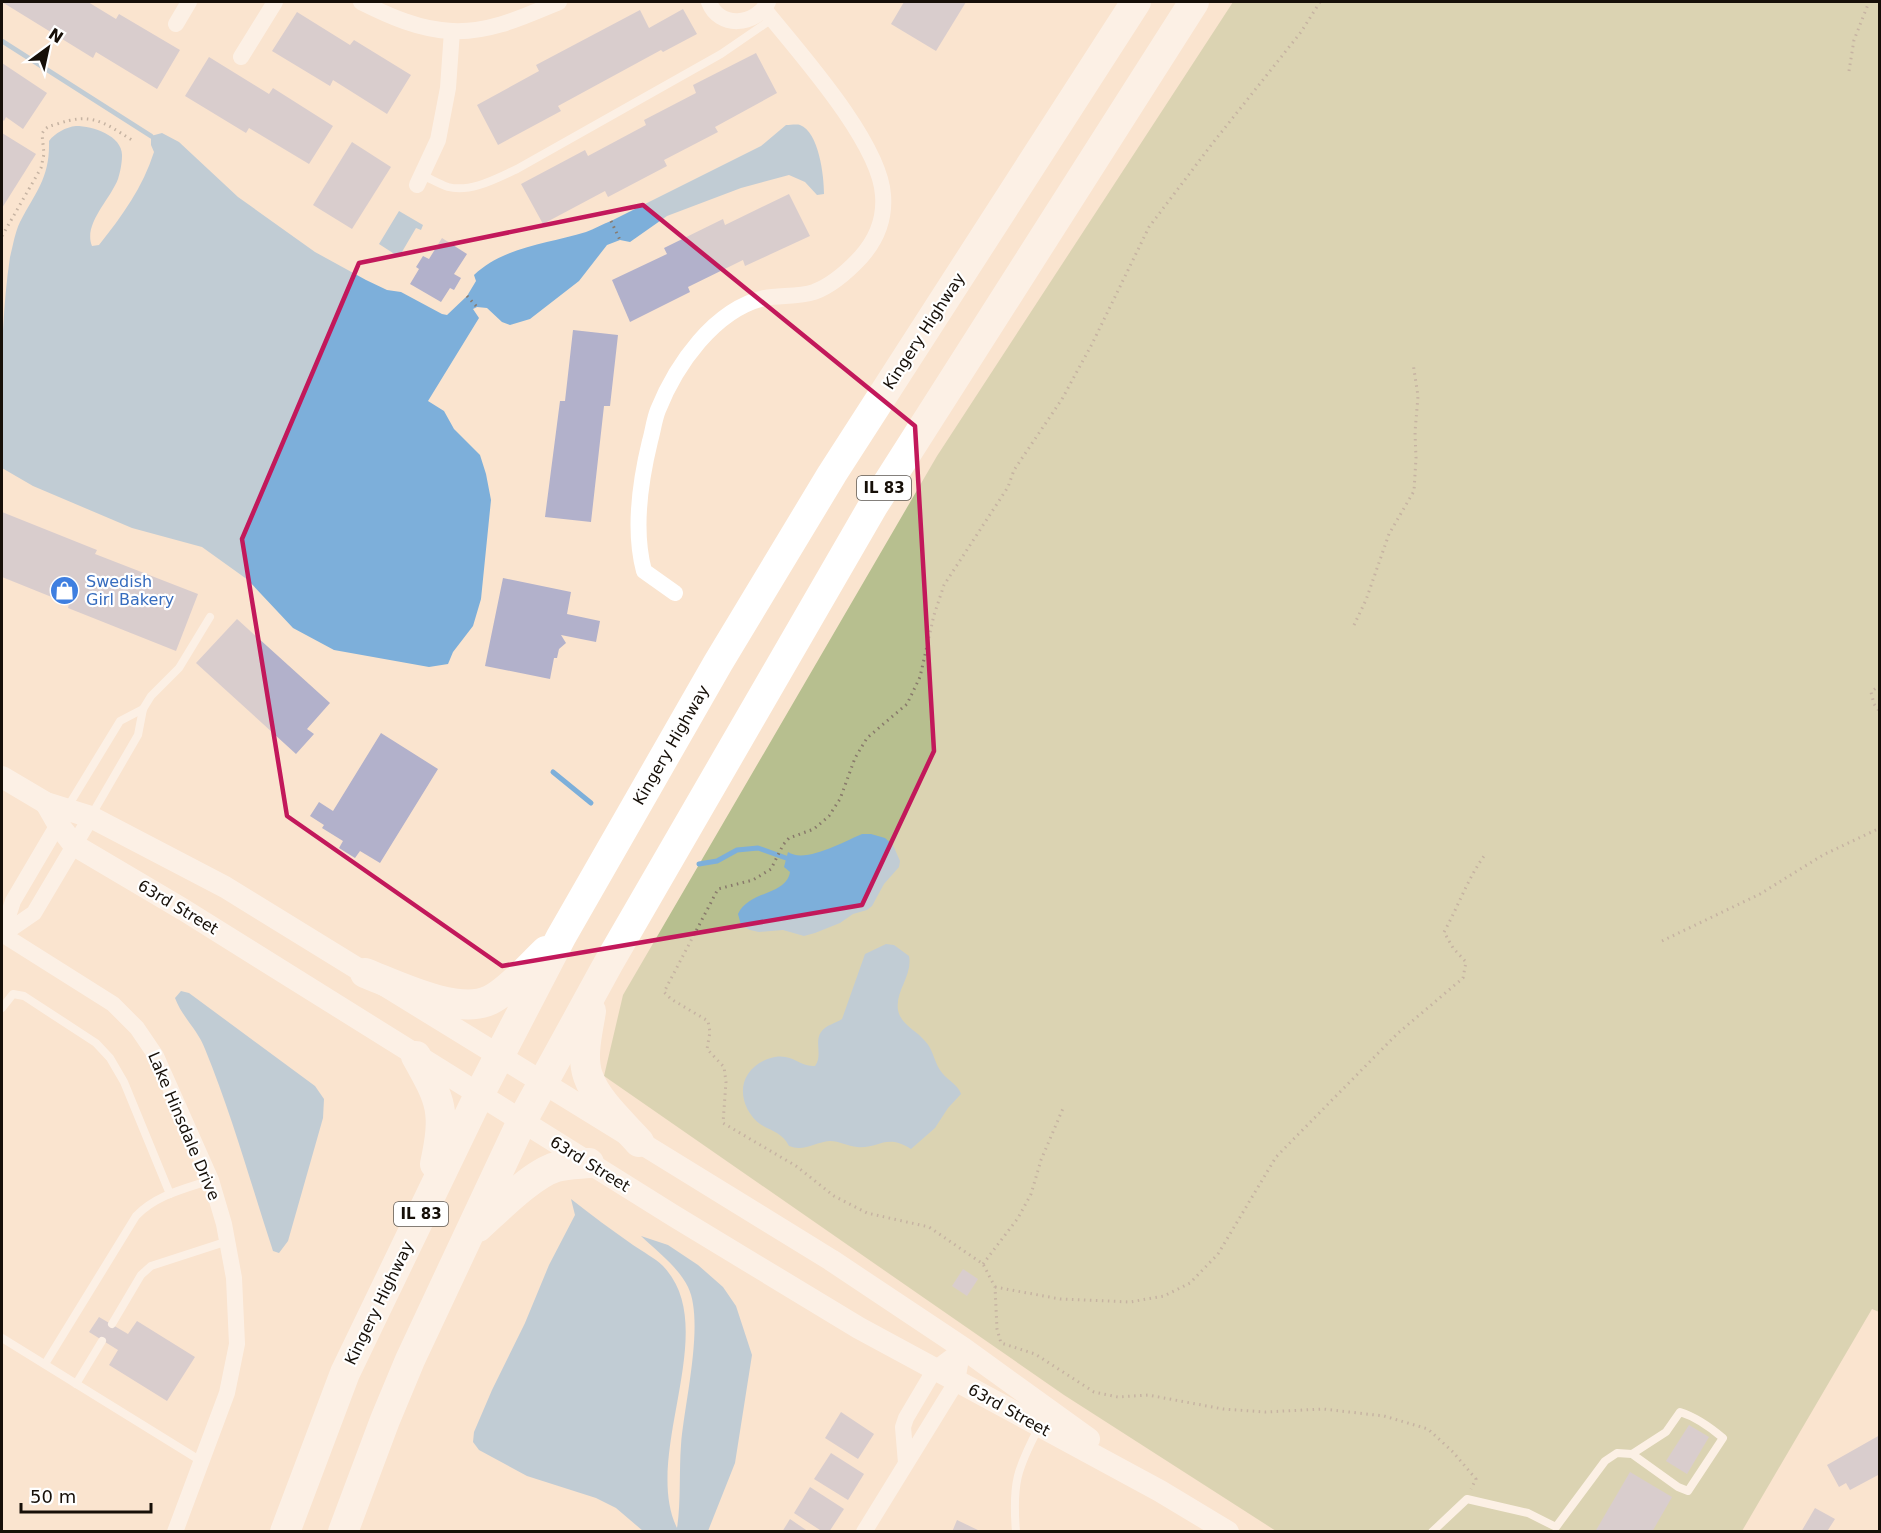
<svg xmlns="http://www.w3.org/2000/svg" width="1881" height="1533" viewBox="0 0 1881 1533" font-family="'DejaVu Sans',sans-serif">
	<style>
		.green { fill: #b7bf8f }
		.water { fill: #7dafda }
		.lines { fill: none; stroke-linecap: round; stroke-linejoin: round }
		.stream { stroke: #7dafda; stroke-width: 5 }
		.building { fill: #b2b1cb }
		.path { stroke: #88796b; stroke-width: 3; stroke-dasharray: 1.5 4.5; stroke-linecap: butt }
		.lane { stroke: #fff; stroke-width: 8 }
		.street { stroke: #fff; stroke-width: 16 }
		.secondary { stroke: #fff; stroke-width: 22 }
		.highway { stroke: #fff; stroke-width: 30 }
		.marked { fill: none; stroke: #c2185b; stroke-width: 4.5; stroke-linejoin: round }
		.labels { text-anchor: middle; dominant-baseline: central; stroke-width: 4.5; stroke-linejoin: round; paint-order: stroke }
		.shield { fill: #fff; stroke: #5c5752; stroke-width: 1.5 }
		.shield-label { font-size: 15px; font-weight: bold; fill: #160f08 }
		.street-label { font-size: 16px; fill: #160f08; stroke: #fff }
		.shop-label { font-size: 16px; fill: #366cbe; stroke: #fff; text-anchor: start }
	</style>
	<rect width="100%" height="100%" fill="#fae4cf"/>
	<polygon class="green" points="1233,2 1879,2 1879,1312 1872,1309 1742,1531 1276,1531 1064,1395 604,1076 623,995 937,456"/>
	<g class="water">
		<path d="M786,125C790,125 797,124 800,125C819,132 824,176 824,194L817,195L805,182L789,175L741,188L667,216L630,242L620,240L607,245L579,281L530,319L510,325L502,322L487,308L477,307L473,309L479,318L428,401L444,411L454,429L480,455L486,474L491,500L481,599L473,626L453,652L448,664L429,667L334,650L293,628L248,580L202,547L132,528L33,486L2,468C1,400 0,324 10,257C13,246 15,232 20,222C36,191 50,178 49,141C55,133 66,127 76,126C93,126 123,136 122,156C122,163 120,173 118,179C110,200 83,224 92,246L99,245C122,216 143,187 154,152L151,145V136L162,133L179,142L238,197L315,252L366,280L387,290L401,292L442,314L447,315L467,296L476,281L474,275C505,246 548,244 586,232C594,229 603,224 611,221L761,146Z"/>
		<polygon points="399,211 423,225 421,230 416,228 399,257 379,244"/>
		<path d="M862,834H871L885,838L893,845L900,861L899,867L884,884L872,906L867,910L853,914L840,923L815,933L804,936L783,930L759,932L750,930L741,925L738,914C749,890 786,896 790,872L784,867L788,852C805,864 845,841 862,834Z"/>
		<path d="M886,944L894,945L909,956C913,975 895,991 898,1010C901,1025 916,1030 925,1041C934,1050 934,1064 943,1074C949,1081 958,1085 961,1094L948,1108L935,1128L911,1149C885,1133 880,1149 857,1147C848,1146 839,1141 830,1141C815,1142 804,1152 789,1146C783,1133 771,1131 760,1124C745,1113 737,1090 748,1074C754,1065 764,1059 775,1057C794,1054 799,1067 815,1066C823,1055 814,1042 821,1032C826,1025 836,1023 842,1019L865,954Z"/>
		<path d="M181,991L189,993L315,1086L324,1099L323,1118L288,1241L279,1253L273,1251C251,1184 232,1115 205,1049C198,1030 182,1017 175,998Z"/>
		<path d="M571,1199C591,1215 612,1230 633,1245C643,1252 655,1258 663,1266C723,1328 641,1454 677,1528C681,1504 679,1471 681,1445C684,1404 705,1322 688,1287C678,1267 657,1251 641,1236L668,1245L698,1265L723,1287L736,1306L752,1355L735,1463L708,1531H643L616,1508L596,1498L527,1476L479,1450L473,1442L474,1432L492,1390L525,1323L549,1265L575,1215Z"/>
	</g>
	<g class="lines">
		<g class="stream">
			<polyline points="2,41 151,136"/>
			<polyline points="553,772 591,803"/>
			<polyline points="699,864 717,861 737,850 758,848 786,858"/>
		</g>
	</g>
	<g class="building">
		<polygon points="2,2 88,2 116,19 119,14 180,50 157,89 96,52 93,58"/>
		<polygon points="904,2 966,2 936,51 891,24"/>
		<polygon points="683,9 697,34 663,52 661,50 558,106 561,111 498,145 477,105 539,71 536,65 640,10 649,28"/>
		<polygon points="297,12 350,45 354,40 411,75 387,114 333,80 330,86 272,51"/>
		<polygon points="756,53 777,93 715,127 718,132 664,160 667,166 608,197 605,191 543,224 521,184 585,150 588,156 646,125 644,120 696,93 693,85"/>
		<polygon points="209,57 269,94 273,88 333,126 309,164 249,128 246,133 185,96"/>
		<polygon points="2,63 47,93 23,129 6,117 4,121 2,119"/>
		<polygon points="2,133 36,154 2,208"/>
		<polygon points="352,142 391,167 352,229 313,205"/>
		<polygon points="789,194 810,236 745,266 743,260 688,287 690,292 630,322 612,280 667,254 664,248 723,219 725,225"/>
		<polygon points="442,238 467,254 454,274 461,278 454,290 450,288 441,302 410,284 419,269 416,267 423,256 429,259"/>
		<polygon points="573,330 618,335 610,406 604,406 591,522 545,517 560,401 565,401"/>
		<polygon points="2,512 97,550 95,554 198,594 176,651 68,608 69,604 2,577"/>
		<polygon points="503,578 571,592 567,614 600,621 596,642 561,635 566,643 559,649 557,658 554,658 550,679 485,666"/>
		<polygon points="237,619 330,703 307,729 314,734 296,754 196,663"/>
		<polygon points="381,733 438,769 380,863 360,851 355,858 339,848 343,841 322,828 324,825 310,816 319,802 333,811"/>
		<polygon points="963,1269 978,1279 967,1296 952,1286"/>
		<polygon points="99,1317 128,1334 137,1321 195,1357 167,1401 109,1365 118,1350 89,1332"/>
		<polygon points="841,1412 874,1434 858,1459 825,1438"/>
		<polygon points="1689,1425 1709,1437 1687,1474 1666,1461"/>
		<polygon points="1880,1435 1880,1474 1850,1490 1846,1483 1839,1487 1827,1465"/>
		<polygon points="831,1453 864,1474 848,1500 814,1479"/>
		<polygon points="1630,1472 1672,1497 1652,1532 1595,1532"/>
		<polygon points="810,1487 844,1509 829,1532 823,1532 794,1513"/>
		<polygon points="1815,1508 1835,1519 1828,1530 1830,1532 1801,1532"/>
		<polygon points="790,1519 809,1532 782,1532"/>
		<polygon points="957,1520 982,1532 952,1532"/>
	</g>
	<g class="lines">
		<g class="path">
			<polyline points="1320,2 1301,32 1212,144 1149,227 1092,344 1062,399 1014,470 1008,487 944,585 934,615 920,677 907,704 867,738 855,758 840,799 829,816 814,829 789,838 783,845 771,869 753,880 718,889 664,992 671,999 708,1021 710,1032 707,1049 724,1067 726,1082 723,1123 796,1166 834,1196 867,1213 929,1227 983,1264 995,1287 997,1329 1001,1343 1035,1354 1094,1392 1118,1397 1148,1395 1223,1409 1265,1412 1323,1409 1384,1416 1428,1429 1453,1452 1476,1479 1471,1489"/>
			<polyline points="1849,71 1854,40 1869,2"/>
			<polyline points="611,221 620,240"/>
			<path d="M2,236L41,168L44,154L42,134C45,127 50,126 57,124C92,112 103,122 132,140"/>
			<polyline points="467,296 477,307"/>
			<polyline points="1354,625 1366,600 1389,534 1414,491 1416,458 1415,432 1418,396 1413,363"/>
			<polyline points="1880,685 1871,692 1874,704 1880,712"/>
			<polyline points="1662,941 1760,894 1823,855 1880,828"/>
			<polyline points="983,1264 1018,1218 1031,1194 1041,1160 1064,1106"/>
			<path d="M995,1287L1060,1299L1130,1302L1164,1296L1190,1283L1218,1254L1276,1157L1397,1034L1463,978L1466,962L1453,948L1444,932C1458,907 1467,880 1484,856"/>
		</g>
		<g class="lane">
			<path d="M422,175C431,179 439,184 448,187C471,193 497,178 517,169L721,54L772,19"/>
			<polyline points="67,808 120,721 143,709"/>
			<polyline points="91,816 138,735 143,709 151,696 179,668 210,617"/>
			<polyline points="2,1008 13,994 24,996 96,1043 110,1058 124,1082 170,1194"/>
			<polyline points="112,1324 141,1275 151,1266 228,1241"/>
			<polyline points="2,1338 201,1461"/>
			<path d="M45,1364L136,1216C156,1195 184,1189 211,1180"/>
			<polyline points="76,1384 102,1341"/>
			<path d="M1016,1532C1012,1483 1017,1469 1039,1427"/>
			<path d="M1432,1532L1467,1499L1528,1513L1556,1527L1605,1461L1617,1453L1632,1454L1678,1487L1688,1491L1723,1438C1710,1427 1696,1417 1680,1412L1666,1432L1632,1454"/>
		</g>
		<g class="street">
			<path d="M361,2C389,16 420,30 452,31C490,33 525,16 559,2"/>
			<path d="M709,2C719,29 756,26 768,2"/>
			<polyline points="176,24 189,2"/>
			<polyline points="241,57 275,2"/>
			<polyline points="417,185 438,140 448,88 452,31"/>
			<path d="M675,593L644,571C633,530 640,482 650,441C653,431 654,420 658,410C676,365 714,310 764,298C780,295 799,297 814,292C833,285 848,271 861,257C877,239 885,219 883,195C880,142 798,51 764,9"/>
			<polyline points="2,934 113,1004 137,1028 156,1056 211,1180 224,1224 234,1278 237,1344 227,1393 175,1532"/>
			<polyline points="2,935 34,913 91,817"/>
			<polyline points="2,935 13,901 63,816"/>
			<polyline points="906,1463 903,1427 906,1418 935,1369 963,1348"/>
			<polyline points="864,1532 957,1381 963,1348"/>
		</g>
		<g class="secondary">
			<polyline points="2,777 46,803 91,817 225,887 831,1260 963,1348 1089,1439"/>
			<polyline points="46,803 58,824 74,845 184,910 674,1216 859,1328 1160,1491 1228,1532"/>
		</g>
		<g class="highway">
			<path d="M365,973C396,985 458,1016 490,1000C509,991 530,966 546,951"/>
			<path d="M591,1011C588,1031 581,1056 588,1076C596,1100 622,1123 639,1142"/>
			<path d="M416,1056C442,1102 446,1112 435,1164"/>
			<path d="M478,1227C497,1210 532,1174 556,1167C567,1164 579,1164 589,1163"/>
			<polyline points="285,1532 345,1373 479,1095 561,937 718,663 832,474 1136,2"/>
			<polyline points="343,1532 385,1420 410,1360 522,1121 608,964 873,506 1194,2"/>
		</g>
	</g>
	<path d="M0 0H1881V1533H0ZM643,205L915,426L934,751L862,905L502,966L287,816L242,539L359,263Z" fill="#fae4cf" fill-opacity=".55" fill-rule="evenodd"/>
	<path class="marked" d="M643,205L915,426L934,751L862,905L502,966L287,816L242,539L359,263Z"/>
	<defs>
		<symbol id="shop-disc" viewBox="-11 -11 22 22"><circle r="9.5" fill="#3f7fe0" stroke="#fff"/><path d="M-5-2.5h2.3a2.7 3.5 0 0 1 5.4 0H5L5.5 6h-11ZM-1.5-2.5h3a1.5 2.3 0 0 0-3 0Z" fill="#fff"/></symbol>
	</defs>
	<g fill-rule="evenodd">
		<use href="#shop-disc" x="48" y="574" width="33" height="33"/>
	</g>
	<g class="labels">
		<g class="shield">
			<rect x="857" y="476" width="54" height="24" rx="4.5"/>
			<rect x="394" y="1202" width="54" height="24" rx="4.5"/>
		</g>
		<g class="shield-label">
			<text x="884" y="488">IL 83</text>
			<text x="421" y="1214">IL 83</text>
		</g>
		<g class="street-label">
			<text transform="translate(924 331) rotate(-57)">Kingery Highway</text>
			<text transform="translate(671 745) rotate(-60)">Kingery Highway</text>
			<text transform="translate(178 907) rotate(31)">63rd Street</text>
			<text transform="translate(184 1126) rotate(67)">Lake Hinsdale Drive</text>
			<text transform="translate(590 1164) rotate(32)">63rd Street</text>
			<text transform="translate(379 1303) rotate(-64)">Kingery Highway</text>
			<text transform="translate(1009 1410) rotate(29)">63rd Street</text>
		</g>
		<g class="shop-label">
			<text x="86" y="581">Swedish<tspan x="86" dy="18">Girl Bakery</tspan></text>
		</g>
	</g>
	<rect width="1881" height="1533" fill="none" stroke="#160f08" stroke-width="6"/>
	<g transform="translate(48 48) rotate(33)" stroke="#ffffff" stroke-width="4.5" paint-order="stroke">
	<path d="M0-4.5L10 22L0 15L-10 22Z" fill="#160f08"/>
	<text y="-9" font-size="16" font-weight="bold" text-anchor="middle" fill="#160f08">N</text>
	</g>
	<path d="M21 1503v9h130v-9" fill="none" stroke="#160f08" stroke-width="3"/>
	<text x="30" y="1503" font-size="18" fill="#160f08" stroke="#ffffff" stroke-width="4.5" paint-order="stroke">50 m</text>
</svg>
